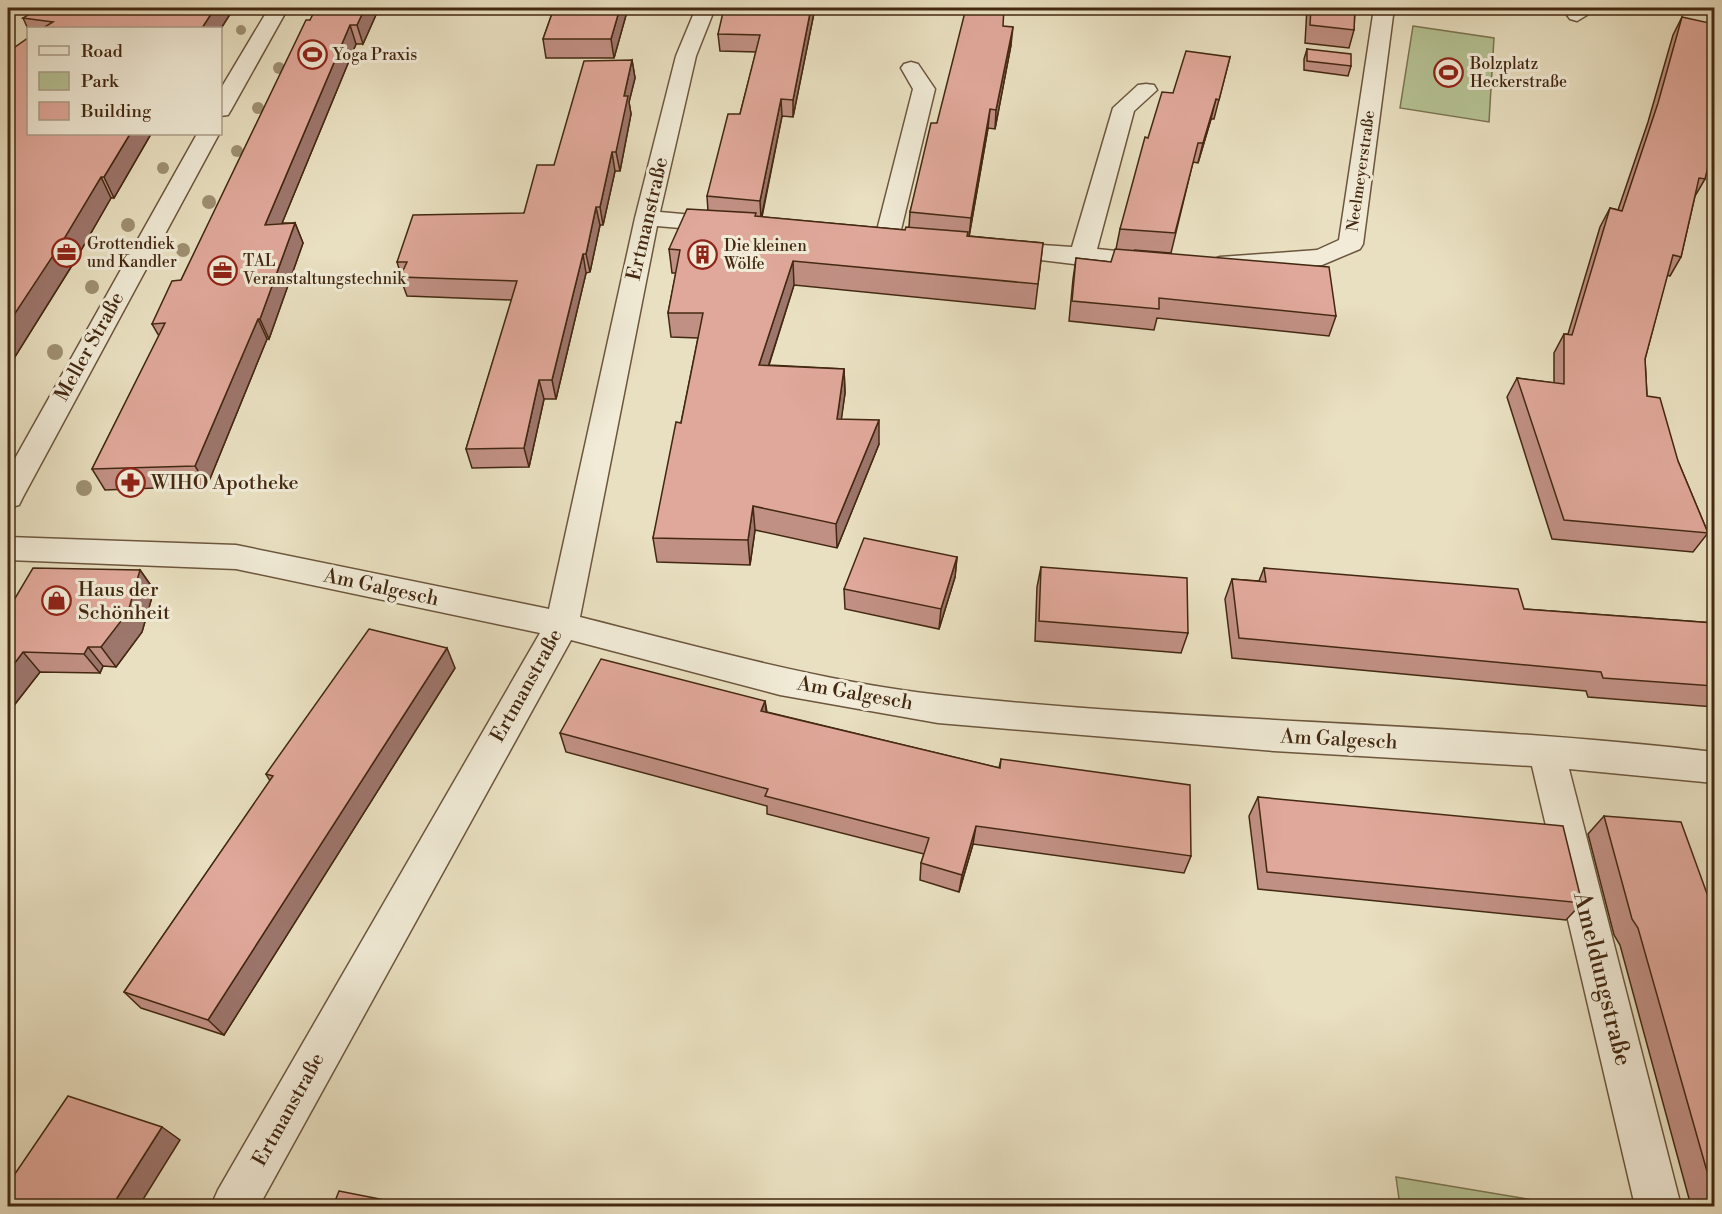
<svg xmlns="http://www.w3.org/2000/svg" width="1722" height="1214" viewBox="0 0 1722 1214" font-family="'Libre Bodoni',serif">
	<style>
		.green { fill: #b5c294; stroke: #7c7552; stroke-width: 1.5 }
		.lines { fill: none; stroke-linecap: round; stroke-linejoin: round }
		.minor-casing { stroke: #6c563d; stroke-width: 3 }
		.minor { fill: #f1ebd7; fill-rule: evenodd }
		.tree { fill: #9e9072 }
		.wall { fill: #c19084; stroke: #432811; stroke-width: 1.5 }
		.shaded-wall { fill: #9d766c; stroke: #432811; stroke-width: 1.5 }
		.building { fill: #e0a89a; stroke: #432811; stroke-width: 1.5 }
		.labels { text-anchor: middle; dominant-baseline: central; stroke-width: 6; stroke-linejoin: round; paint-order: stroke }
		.far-poi-label { font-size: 16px; fill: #432811; stroke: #f1ebd7; text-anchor: start }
		.far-street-label { font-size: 16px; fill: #432811; stroke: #f1ebd7 }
		.street-label { font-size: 20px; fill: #432811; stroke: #f1ebd7 }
		.poi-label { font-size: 20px; fill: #432811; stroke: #f1ebd7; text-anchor: start }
		.near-street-label { font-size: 24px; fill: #432811; stroke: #f1ebd7 }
	</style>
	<rect width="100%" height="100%" fill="#e9e0c1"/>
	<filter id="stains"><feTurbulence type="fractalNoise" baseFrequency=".00333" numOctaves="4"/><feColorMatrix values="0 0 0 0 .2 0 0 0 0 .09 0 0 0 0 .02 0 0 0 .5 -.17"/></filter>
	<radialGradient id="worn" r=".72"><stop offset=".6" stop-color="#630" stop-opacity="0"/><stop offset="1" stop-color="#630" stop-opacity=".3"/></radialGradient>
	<g class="green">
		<polygon points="1413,26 1494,38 1489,122 1400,108"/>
		<polygon points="1396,1177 1569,1206 1400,1206"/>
	</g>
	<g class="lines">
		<defs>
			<g id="minor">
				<polygon points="269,8 288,8 231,110 228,115 220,116 220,90"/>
				<path d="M696,8H715L696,56L660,212L726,218L735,220L738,225L735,230L726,232L657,226L580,617C699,647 818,681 940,695C1197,723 1457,722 1714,752V783L1569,769L1681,1206H1635L1532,766L1274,751L938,723L780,695L571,640L259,1206H211L218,1190L540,633L236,569L8,560V537L236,545L549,609L635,218L676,56Z"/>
				<polygon points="1374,8 1394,8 1363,244 1360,249 1322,265 1220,273 1211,270 1207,265 1211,260 1220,257 1317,250 1339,240"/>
				<polygon points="1569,8 1587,8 1587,15 1577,21 1570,19 1567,15"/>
				<polygon points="911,62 918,64 935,89 899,238 896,243 887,245 878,243 875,238 913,89 901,68 904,64"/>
				<polygon points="1146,84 1154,85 1157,90 1134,111 1097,249 1166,256 1170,261 1166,266 1157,269 1082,265 990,254 987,249 990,244 999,242 1072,247 1113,108 1138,85"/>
				<polygon points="197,134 219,134 23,497 19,505 8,508 8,471"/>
			</g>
		</defs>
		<use href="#minor" class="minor-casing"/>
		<use href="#minor" class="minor"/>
	</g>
	<g class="tree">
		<circle cx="241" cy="30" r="5"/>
		<circle cx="279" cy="68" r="6"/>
		<circle cx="258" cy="108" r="6"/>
		<circle cx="237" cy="151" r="6"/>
		<circle cx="163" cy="168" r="6"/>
		<circle cx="209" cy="202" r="7"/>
		<circle cx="128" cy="225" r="7"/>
		<circle cx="183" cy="250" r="7"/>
		<circle cx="92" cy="287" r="7"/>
		<circle cx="55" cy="352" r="8"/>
		<circle cx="84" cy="488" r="8"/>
	</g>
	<g class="wall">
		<polygon points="234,8 220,30 220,28 28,29 23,18"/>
		<polygon points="379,8 363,44 356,44 282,223 295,223 303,243 269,339 267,339 207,486 105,490 92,469 159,336 152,324 181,280 310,20"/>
		<polygon points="554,8 628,8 614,58 546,58 543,39"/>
		<polygon points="815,8 793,117 782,116 762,217 905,230 909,227 910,212 937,123 1003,26 1011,45 995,129 988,128 969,236 1043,243 1035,309 794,285 769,365 844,369 845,393 841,419 879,444 837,548 755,530 750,565 657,562 653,538 681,423 698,338 671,337 668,313 676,273 672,273 669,249 708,211 707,196 740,114 756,52 720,51 718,34"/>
		<polygon points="1307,8 1355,8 1354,30 1349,48 1305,43"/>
		<polygon points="1405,8 1450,8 1448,13"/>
		<polygon points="1682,17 1705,179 1695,196 1681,257 1670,276 1667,275 1645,359 1647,396 1678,461 1708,533 1693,552 1552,539 1507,397 1517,378 1554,383 1554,353 1564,334 1568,334 1600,227 1610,208 1618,210 1648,122 1673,35"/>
		<polygon points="1307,49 1351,66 1348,76 1304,70 1304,59"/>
		<polygon points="8,52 28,134 151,134 114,198 111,198 76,259 8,368"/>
		<polygon points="1230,57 1214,119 1211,119 1198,163 1193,162 1171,253 1134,250 1336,316 1329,336 1157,318 1154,330 1069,321 1073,279 1076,258 1111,262 1116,249 1120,229 1173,93"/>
		<polygon points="632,60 635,78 629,102 631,114 620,171 615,171 603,225 600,225 590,272 586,273 556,399 544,399 529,467 472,468 466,449 512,300 407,296 400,277 401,275 397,262 524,213 554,165"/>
		<polygon points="957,557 955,577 939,629 845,609 844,589"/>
		<polygon points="1041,567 1188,633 1181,653 1035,641 1037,587"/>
		<polygon points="1264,568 1524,609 1714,623 1714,707 1588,697 1586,691 1232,658 1225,599 1232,579 1259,581"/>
		<polygon points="140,570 154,590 142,632 116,667 103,666 100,673 40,672 8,713 8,610"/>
		<polygon points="455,668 224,1035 141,1008 124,992 270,781 266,774"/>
		<polygon points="765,701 767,712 999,768 1001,759 1191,856 1184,873 973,844 959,892 920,880 921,863 924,854 767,814 767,806 566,752 560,733"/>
		<polygon points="1258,797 1582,903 1566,920 1258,889 1249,816"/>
		<polygon points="1604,816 1714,913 1714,1206 1691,1206 1620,945 1614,935 1588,834"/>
	</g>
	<g class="shaded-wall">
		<polygon points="215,8 234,8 220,30 220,28 202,28"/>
		<polygon points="365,8 379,8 363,44 357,25"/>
		<polygon points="620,8 628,8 614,58 611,39"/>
		<polygon points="811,8 815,8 793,117 793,100"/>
		<polygon points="350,25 356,44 273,245 265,225"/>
		<polygon points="1013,27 1011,45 995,129 996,110"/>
		<polygon points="632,60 635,78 629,102 631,114 620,171 616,152 624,96"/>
		<polygon points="781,99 782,116 761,219 760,201"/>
		<polygon points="1216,99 1211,119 1198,163 1203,143"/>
		<polygon points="990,109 988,128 969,237 971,218"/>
		<polygon points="130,134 151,134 114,198 104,177"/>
		<polygon points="612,152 615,171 603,225 600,207"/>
		<polygon points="101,177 111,198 76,259 8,368 8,324"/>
		<polygon points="596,207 600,225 590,272 586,254"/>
		<polygon points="295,223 303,243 269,339 260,319"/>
		<polygon points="583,254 586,273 556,399 552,380"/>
		<polygon points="793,261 794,285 761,389 759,365"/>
		<polygon points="258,319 267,339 207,486 195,466"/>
		<polygon points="844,369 845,393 838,444 837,419"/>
		<polygon points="539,380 544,399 529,467 524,448"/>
		<polygon points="879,420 879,444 837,548 836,524"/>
		<polygon points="753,506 755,530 750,565 748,540"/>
		<polygon points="957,557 955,577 939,629 941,609"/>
		<polygon points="140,570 154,590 142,632 116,667 101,647"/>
		<polygon points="88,647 103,666 100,673 84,654"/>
		<polygon points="447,648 455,668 224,1035 208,1020"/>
		<polygon points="23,652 40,672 8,713 8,672"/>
		<polygon points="765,701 767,720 761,711"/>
		<polygon points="976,826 973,844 959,892 962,875"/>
		<polygon points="162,1127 180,1140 139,1206 112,1206"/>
	</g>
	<g class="building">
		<polygon points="39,8 215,8 202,28 43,28 53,22 23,18"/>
		<polygon points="316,8 365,8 357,25 350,25 265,225 295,223 260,319 258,319 195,466 92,469 165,323 152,324 172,281 181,280 306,20 310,20"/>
		<polygon points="554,8 620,8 611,39 543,39"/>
		<polygon points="724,8 811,8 793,100 781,99 760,201 707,196 728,114 740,114 760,35 718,34"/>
		<polygon points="966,8 1004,8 1003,26 1013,27 996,110 990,109 971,218 910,212 931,123 937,123"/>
		<polygon points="1311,8 1355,8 1354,30 1310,25"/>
		<polygon points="1682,17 1714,24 1714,143 1705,179 1699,178 1681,257 1673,255 1645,359 1647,396 1660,398 1678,461 1708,533 1564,520 1517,378 1564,384 1564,334 1572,335 1610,208 1622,211 1658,103"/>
		<polygon points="28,38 28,134 130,134 104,177 101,177 64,239 8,324 8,52"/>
		<polygon points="1307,49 1351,54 1351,66 1307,61"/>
		<polygon points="1186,51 1230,57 1219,100 1216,99 1203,143 1198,143 1175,233 1120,229 1145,137 1148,138 1162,92 1173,93"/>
		<polygon points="632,60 624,96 628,96 616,152 612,152 600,207 596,207 586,254 583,254 552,380 539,380 524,448 466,449 517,281 400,277 407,262 397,262 413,215 524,213 537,165 554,165 584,61"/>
		<polygon points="687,209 756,213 755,216 905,230 906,227 968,232 967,236 1043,243 1038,284 793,261 759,365 844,369 837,419 879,420 836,524 753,506 748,540 653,538 676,422 681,423 703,313 668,313 680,250 669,249"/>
		<polygon points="1115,249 1329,267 1336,316 1159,298 1159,309 1072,301 1076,258 1111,262"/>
		<polygon points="864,538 957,557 941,609 844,589"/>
		<polygon points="1041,567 1187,578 1188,633 1039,621"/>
		<polygon points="33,568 140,570 128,612 101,647 88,647 84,654 23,652 8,672 8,610"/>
		<polygon points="1264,568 1518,589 1524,609 1714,623 1714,686 1603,678 1601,672 1239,638 1232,579 1266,582"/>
		<polygon points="369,629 447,648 208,1020 124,992 273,776 266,774"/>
		<polygon points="601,659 765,701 761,711 1000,768 1001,759 1190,785 1191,856 976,826 962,875 921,863 929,838 765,796 768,789 560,733"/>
		<polygon points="1258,797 1563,826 1582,903 1267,872"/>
		<polygon points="1604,816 1681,822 1714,913 1714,1196 1638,928 1632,919"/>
		<polygon points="68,1096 162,1127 112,1206 8,1206 8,1184"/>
		<polygon points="339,1191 415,1206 333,1206"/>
	</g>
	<defs>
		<symbol id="stadium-ring" viewBox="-11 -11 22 22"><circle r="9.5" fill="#f1ebd7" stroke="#8f2418" stroke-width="1.5"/><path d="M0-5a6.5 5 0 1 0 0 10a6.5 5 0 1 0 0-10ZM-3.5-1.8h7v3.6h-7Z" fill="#8f2418"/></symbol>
		<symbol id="office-ring" viewBox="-11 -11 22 22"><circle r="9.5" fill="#f1ebd7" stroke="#8f2418" stroke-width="1.5"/><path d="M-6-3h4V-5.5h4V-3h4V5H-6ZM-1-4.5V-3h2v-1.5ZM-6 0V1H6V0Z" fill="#8f2418"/></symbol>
		<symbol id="building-ring" viewBox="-11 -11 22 22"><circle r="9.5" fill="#f1ebd7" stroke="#8f2418" stroke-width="1.5"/><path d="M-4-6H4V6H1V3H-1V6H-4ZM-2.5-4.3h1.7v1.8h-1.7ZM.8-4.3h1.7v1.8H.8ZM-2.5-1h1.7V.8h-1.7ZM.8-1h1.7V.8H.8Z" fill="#8f2418"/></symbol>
		<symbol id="pharmacy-ring" viewBox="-11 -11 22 22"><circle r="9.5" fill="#f1ebd7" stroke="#8f2418" stroke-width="1.5"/><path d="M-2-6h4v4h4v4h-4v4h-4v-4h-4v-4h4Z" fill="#8f2418"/></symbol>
		<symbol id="shop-ring" viewBox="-11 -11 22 22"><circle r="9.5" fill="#f1ebd7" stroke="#8f2418" stroke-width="1.5"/><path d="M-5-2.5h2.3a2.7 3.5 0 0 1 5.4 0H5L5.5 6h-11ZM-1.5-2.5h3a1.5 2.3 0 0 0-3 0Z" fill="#8f2418"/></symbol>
	</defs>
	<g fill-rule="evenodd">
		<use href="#stadium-ring" x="296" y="38" width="33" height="33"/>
		<use href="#stadium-ring" x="1432" y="56" width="33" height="33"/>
		<use href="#office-ring" x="50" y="236" width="33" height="33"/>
		<use href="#building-ring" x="686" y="238" width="33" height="33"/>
		<use href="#office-ring" x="206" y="254" width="33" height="33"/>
		<use href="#pharmacy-ring" x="114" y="466" width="33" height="33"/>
		<use href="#shop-ring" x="40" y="584" width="33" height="33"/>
	</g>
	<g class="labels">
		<g class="far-poi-label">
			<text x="333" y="55">Yoga Praxis</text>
			<text x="1470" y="64">Bolzplatz<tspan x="1470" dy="18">Heckerstraße</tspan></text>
			<text x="87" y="244">Grottendiek<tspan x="87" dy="18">und Kandler</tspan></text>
			<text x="724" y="246">Die kleinen<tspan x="724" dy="18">Wölfe</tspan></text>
			<text x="243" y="261">TAL<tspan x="243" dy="18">Veranstaltungstechnik</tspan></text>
		</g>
		<g class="far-street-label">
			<text transform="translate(1361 171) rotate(-82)">Neelmeyerstraße</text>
		</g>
		<g class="street-label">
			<text transform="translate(648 219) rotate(-77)">Ertmanstraße</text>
			<text transform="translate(90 347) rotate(-61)">Meller Straße</text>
			<text transform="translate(381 588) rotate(12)">Am Galgesch</text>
			<text transform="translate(527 686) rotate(-61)">Ertmanstraße</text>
			<text transform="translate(855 694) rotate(10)">Am Galgesch</text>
			<text transform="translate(1339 740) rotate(3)">Am Galgesch</text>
			<text transform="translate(289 1110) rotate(-61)">Ertmanstraße</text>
		</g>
		<g class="poi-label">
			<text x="151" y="483">WIHO Apotheke</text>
			<text x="78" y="590">Haus der<tspan x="78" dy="23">Schönheit</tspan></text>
		</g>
		<g class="near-street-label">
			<text transform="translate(1602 979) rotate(76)">Ameldungstraße</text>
		</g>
	</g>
	<rect width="1722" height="1214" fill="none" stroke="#e9e0c1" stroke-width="30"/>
	<rect x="9" y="9" width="1704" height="1196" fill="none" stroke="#432811" stroke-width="3"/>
	<rect x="15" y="15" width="1692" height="1184" fill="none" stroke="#432811" stroke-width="1.5"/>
	<rect x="27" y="27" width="195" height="108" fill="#f1ebd7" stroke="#ab9d88" stroke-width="1.5"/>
	<rect x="39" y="46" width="30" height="9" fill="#f1ebd7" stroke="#ab9d88" stroke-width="1.5"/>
	<text x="81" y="57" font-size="18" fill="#432811">Road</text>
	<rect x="39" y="72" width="30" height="18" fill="#b5c294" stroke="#ab9d88" stroke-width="1.5"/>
	<text x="81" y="87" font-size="18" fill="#432811">Park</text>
	<rect x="39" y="102" width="30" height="18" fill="#e0a89a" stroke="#ab9d88" stroke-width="1.5"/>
	<text x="81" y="117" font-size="18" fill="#432811">Building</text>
	<rect width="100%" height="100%" filter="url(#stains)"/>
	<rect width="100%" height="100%" fill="url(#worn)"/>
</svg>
